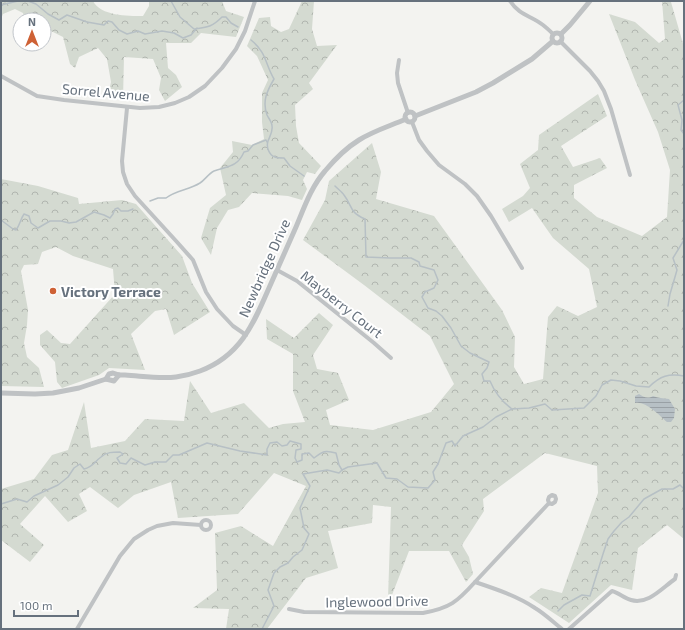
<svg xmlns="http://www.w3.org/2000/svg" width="685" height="630" viewBox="0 0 685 630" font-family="'Exo 2',sans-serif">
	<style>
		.forest { fill: url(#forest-crowns) }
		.water { fill: url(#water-rules) }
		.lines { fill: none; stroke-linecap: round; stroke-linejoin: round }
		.stream { stroke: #b7c0c5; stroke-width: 1.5 }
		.minor { stroke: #bfc2c4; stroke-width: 4 }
		.tertiary { stroke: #bfc2c4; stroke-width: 5 }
		.poi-dot { fill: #ce6135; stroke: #fff; stroke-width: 1.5 }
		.labels { text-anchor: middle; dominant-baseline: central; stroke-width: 4; stroke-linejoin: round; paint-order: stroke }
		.street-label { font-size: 14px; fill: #66717d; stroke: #fff }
		.poi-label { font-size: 14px; font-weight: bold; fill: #66717d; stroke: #fff; text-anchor: start }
	</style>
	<defs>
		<pattern id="forest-crowns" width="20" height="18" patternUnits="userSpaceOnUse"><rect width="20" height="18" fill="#d4dad1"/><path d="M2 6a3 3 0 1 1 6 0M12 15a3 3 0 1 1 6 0" fill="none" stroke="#b0b5af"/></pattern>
		<pattern id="water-rules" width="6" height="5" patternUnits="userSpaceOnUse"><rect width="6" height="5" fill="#b7c0c5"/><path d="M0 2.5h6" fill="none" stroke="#99a0a5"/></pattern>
	</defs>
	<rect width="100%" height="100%" fill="#f3f3f0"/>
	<g class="forest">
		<path d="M1,1H93C101,16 127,16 143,16L149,6V1H222L226,11L244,17L236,37L201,33L191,43H166L168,68L176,75L182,87L165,101L159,90L161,78L153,59L124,57L123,99L108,96L111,82L107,59L98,48L79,57L75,68L70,64L63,37L45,28L44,30V20H25L23,13L15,9L3,14L1,19Z"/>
		<polygon points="302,1 314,1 312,29 317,46 337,45 309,83 313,89 295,105 296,126 299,143 321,166 315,174 307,172 303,180 307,189 302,200 288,196 252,193 239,207 228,210 217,228 211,255 201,238 210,208 226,195 220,168 233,152 232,141 252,145 264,139 262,122 262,93 268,80 257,56 247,46 259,18 270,17 271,26 281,32 289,29"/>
		<polygon points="662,1 671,2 684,47 684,539 667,525 638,548 632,590 611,585 569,623 529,597 541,588 562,593 598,493 597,466 545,453 483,499 484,511 462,545 469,557 473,574 466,582 449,551 409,551 392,595 388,599 391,507 373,505 372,523 328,531 338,568 306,578 267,629 226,629 229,609 193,608 217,590 215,533 241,526 273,546 306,486 274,473 238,514 178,518 171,482 134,495 118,508 90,487 79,494 87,511 68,522 45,496 20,524 44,545 30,562 1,540 1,489 34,479 52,455 68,450 84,402 91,448 125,441 145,419 184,421 190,381 211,413 244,403 269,428 283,424 305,422 293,391 293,354 267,339 266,319 294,338 319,313 333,325 313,355 317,369 338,373 349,400 326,410 330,425 373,430 431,412 454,384 430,336 364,285 303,240 325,200 329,181 372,143 381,172 376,199 434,216 502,310 515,337 514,367 524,384 543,379 548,317 557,306 578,316 597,307 589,269 553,238 532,208 509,222 502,209 523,196 530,188 520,164 538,150 539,135 598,94 607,116 561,146 573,167 600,158 607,168 574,185 574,198 597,217 642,236 667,217 670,170 658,132 635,80 609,14 635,22 659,43 665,39"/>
		<polygon points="1,179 38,186 78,198 79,204 122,200 136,204 182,256 192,283 210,312 174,335 166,309 155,311 131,334 145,370 109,368 99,375 62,388 57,382 55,362 40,345 40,335 47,330 61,343 70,344 115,294 113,269 73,256 56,247 42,252 38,264 24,265 21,271 28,310 27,325 24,343 27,357 39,368 44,387 1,386"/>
	</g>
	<path class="water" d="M639,394C643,397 648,399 653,396C658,398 663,398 669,399L675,409L674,418L671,422H667C659,415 646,401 635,403V396Z"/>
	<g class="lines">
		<g class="stream">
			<polyline points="28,1 36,4 48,14 59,20 67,15 87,22 104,25 108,21 112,22 119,30 127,34 138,31 145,34 162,31 174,33 183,38 191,35 197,28"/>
			<path d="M171,1L180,17L194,29C208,27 212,27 222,17H226L231,23L238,27"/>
			<polyline points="1,5 18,1"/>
			<path d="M251,40C267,53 265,64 274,79C267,91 262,101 267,115C269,119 272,122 272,126C273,132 270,136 268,141C266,147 269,155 275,157C277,158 282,158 284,158L290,166L304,176"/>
			<polyline points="684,100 678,105 682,120 681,130 684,134"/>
			<path d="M335,186C338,189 342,192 344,195C353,207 349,212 365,219L366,257L390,258H411L419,262L420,266L434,270L438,280L434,288L425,292L422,297L428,308L436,311L442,316L451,328L461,346L470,353L489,362L487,368L482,374L484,381H490C495,393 501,401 512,409"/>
			<path d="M150,201L158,198H166C176,190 189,190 200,183C205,180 208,174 214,171C227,166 237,168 244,152L248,151L253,145L266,140L267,142"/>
			<path d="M1,220L13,229L16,230C20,225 20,220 24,214L29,216L31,223L38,228L50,221H61L69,223L76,222L94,212L104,215L110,218L113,214L115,209L118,208L121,211H128L133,209"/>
			<polyline points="668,306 670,294 677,270 673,258 684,240"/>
			<path d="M1,504L17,499L27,502L34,496L58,485L68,477L74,468L80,464L84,469C93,467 94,462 101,457C106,452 113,452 120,452L123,454L117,458L120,463L126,464L131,458L145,465L155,462H166L173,455H179L207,443L240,451L267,455V449L270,443L277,442L282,446L287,445L290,441L301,444V449L296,450L295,458L297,462L302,460V454L309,453L314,458C323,451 325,450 336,453L339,465L342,470L348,467L377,463L386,478L397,479L408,487L428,488L435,480L433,472L438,464L446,443L452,441L455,446L463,436L483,427L496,417L512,409L529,408L545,404L552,410L584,408L596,396L602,385L611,380L620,381L636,386L649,387C660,376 669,373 684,376"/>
			<polyline points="558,611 564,605 582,595 590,596 603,554 608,539 614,531 622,522 629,517 644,499 662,489 673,489 680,485 684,489"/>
			<polyline points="262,629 274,606 268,590 274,573 280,567 288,563 293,557 302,550 309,534 304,528 300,508 310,486 303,474 327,470 339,473 342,470"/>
		</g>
		<g class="minor">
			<path d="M510,1C520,16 530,15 543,25C547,28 550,31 553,34"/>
			<polyline points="560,41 590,71 598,81 604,91 611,109 630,175"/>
			<polyline points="399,60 397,73 398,83 408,113"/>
			<polyline points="1,76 37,96 64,100 140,108 159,107 175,103 189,97 205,86 222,68 236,49 245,31 255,1"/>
			<polyline points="127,108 122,161 123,172 127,184 135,196 177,242 193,260 206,292 217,309 233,326 246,335"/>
			<polyline points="412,122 419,140 427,151 439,165 465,184 477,196 491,216 522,268"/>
			<polyline points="277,270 297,281 374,343 391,358"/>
			<circle cx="206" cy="525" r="5"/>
			<polyline points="475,582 549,503 552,504 555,502 556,499 555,496 552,495 549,497 548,500 549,503"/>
			<path d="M289,609L304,612L423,613C450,608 457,602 475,582C496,589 517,596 535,608C545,614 553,622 562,629"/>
			<polyline points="77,629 120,556 134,539 148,530 157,526 173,523 201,525"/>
			<path d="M569,629L612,591C619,593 624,598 631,600C648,605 662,588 675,579L676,575"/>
		</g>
		<g class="tertiary">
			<circle cx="557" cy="38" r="5"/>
			<polyline points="561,34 570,25 590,1"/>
			<circle cx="410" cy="117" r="5"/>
			<polyline points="415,116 476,92 493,83 532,59 553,41"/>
			<path d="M106,379L109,374L113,373L119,375H125C142,376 159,379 176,377C184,376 192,374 200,371C240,356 253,325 269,288C278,268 287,247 296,227C304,208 311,187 325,171C335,159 346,148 359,140C373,131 390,126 406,119"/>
			<polyline points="1,393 35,394 53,393 79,388 106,379 114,381 119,375"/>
		</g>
	</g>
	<circle class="poi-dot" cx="53" cy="291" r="4"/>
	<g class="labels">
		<g class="street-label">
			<text transform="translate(106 92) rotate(5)">Sorrel Avenue</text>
			<text transform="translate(264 268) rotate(-66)">Newbridge Drive</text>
			<text transform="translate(342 304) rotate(38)">Mayberry Court</text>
			<text transform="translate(377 601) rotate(-1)">Inglewood Drive</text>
		</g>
		<g class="poi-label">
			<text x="61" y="291">Victory Terrace</text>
		</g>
	</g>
	<rect width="685" height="630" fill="none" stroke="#66717d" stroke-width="4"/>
	<g transform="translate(32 32)"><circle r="19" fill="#ffffff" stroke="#c2c6cb"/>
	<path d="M0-3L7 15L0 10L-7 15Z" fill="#ce6135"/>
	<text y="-6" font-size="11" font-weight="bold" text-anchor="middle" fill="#66717d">N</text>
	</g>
	<path d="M14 610v6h64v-6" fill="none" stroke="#66717d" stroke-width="2"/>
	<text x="20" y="610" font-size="12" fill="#66717d" stroke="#ffffff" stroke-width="3" paint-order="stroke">100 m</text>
</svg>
